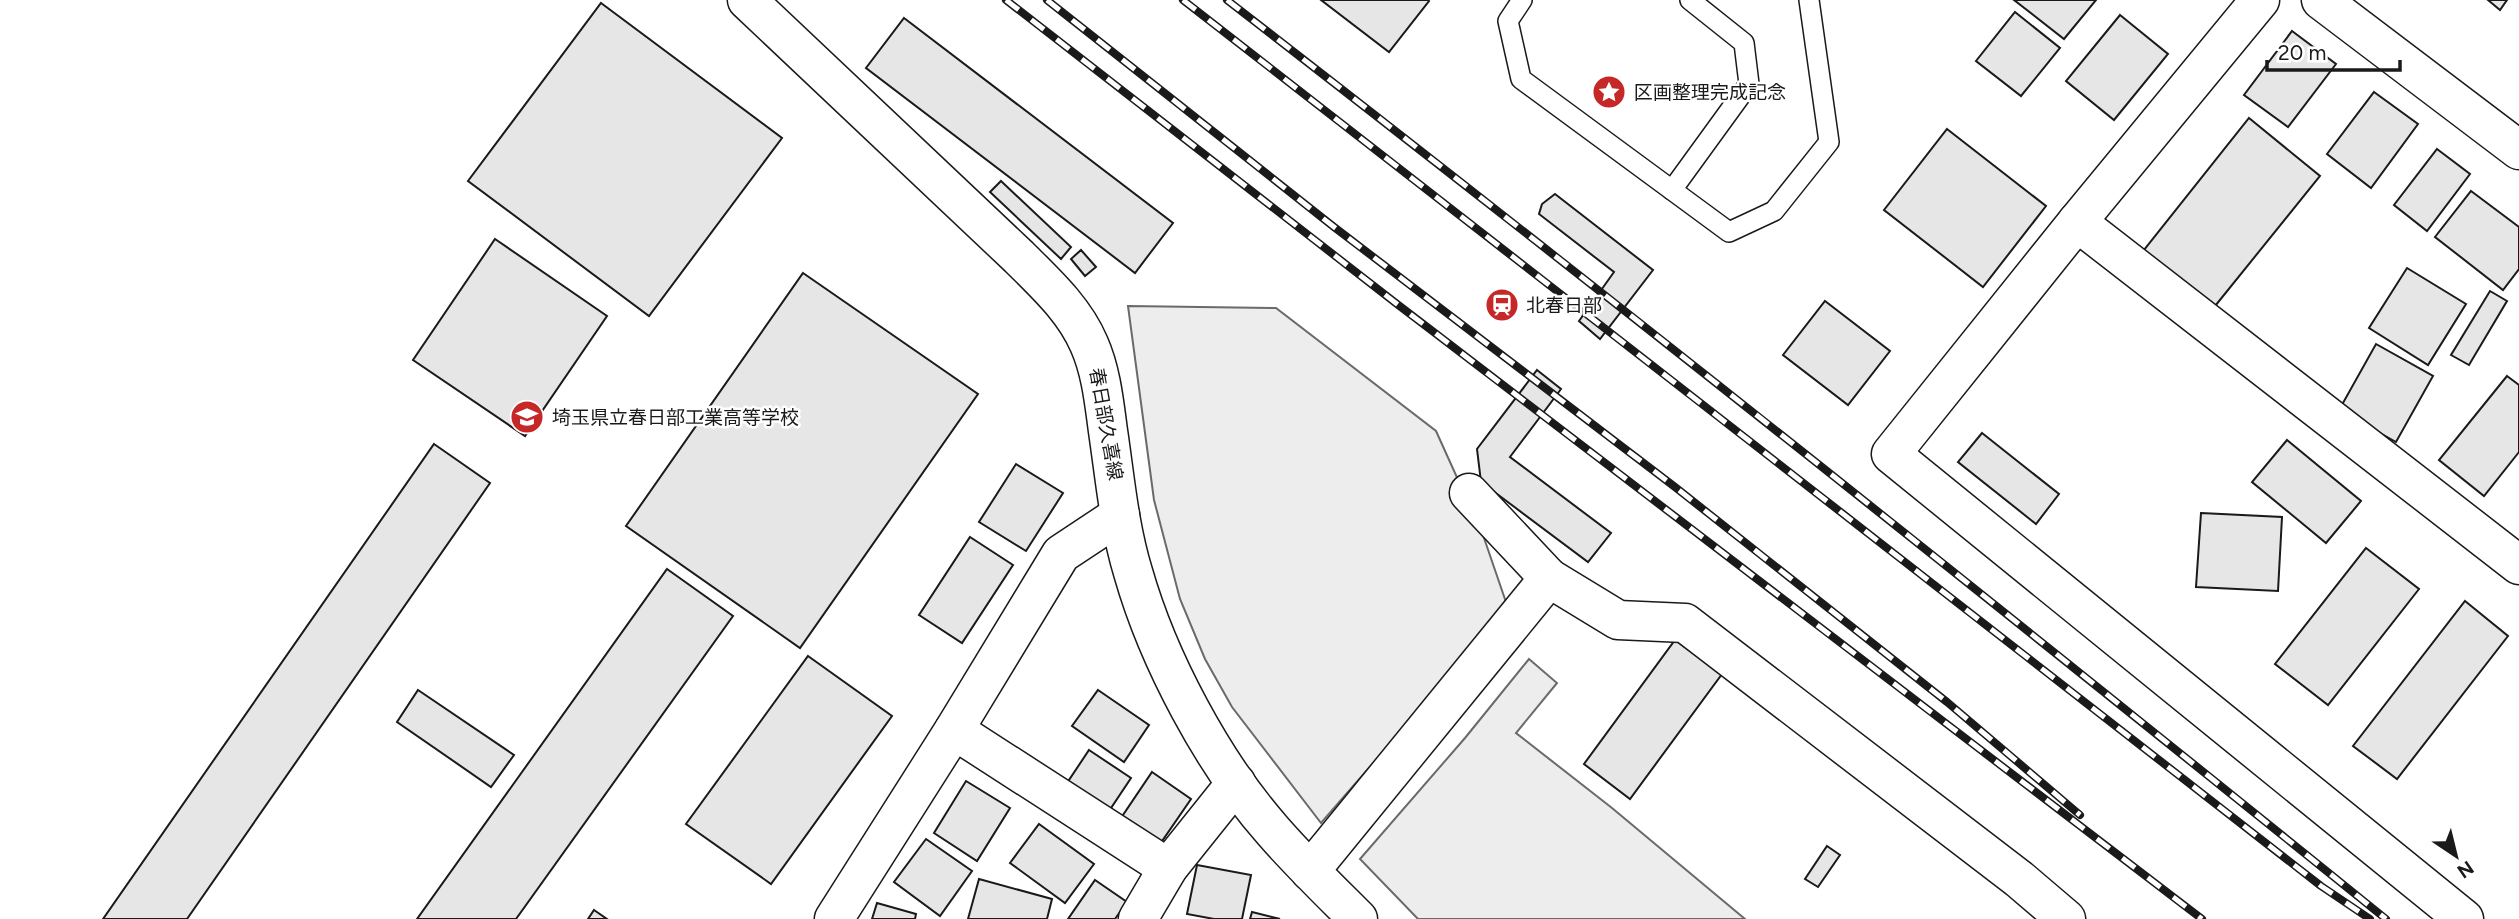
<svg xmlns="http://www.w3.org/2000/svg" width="2519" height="919" viewBox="0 0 2519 919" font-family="Figtree,'Noto Sans JP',sans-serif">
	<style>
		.built { fill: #ededed; stroke: #6a6a6a; stroke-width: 2 }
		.building { fill: #e6e6e6; stroke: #1a1a1a; stroke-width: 2 }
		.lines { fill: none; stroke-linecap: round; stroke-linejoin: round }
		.lane-casing { stroke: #1a1a1a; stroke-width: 22 }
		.street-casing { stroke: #1a1a1a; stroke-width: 41 }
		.primary-casing { stroke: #1a1a1a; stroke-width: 41 }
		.lane { stroke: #fff; stroke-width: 19 }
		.street { stroke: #fff; stroke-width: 38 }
		.primary { stroke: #fff; stroke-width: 38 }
		.rail-casing { stroke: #1a1a1a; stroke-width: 8 }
		.rail { stroke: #fff; stroke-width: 5; stroke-dasharray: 16; stroke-linecap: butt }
		.labels { text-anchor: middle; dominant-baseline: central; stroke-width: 5; stroke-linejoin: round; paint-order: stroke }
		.poi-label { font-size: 19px; fill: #1a1a1a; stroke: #fff; text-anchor: start }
		.street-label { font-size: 19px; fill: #1a1a1a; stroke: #fff }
	</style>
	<rect width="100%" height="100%" fill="#fff"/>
	<g class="built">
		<polygon points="1128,306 1276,308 1436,431 1483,535 1508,608 1321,823 1232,707 1205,659 1180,599 1154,500"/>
		<polygon points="1529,659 1557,683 1516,733 1612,808 1745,919 1418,919 1360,859 1465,738"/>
	</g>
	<g class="building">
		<polygon points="1321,0 1428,0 1429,1 1389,52"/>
		<polygon points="2014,0 2096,0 2064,39"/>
		<polygon points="2488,0 2507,0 2500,10"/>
		<polygon points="601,3 782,138 649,316 468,181"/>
		<polygon points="2015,12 2060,48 2021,96 1976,61"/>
		<polygon points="2120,15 2168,54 2114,120 2066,81"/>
		<polygon points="904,18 1173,223 1135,273 866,68"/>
		<polygon points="2292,31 2336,64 2288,127 2244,95"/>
		<polygon points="2374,92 2418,124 2371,188 2327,154"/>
		<polygon points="2249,118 2320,176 2207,316 2136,260"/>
		<polygon points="1947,129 2046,206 1983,287 1884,210"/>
		<polygon points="2437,149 2470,174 2427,231 2394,205"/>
		<polygon points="1001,181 1071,247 1061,259 990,192"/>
		<polygon points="2471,191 2519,227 2519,269 2503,290 2435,237"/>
		<polygon points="1555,194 1653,270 1600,339 1579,321 1614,272 1539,214 1542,204"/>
		<polygon points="495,239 607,316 525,436 413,360"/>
		<polygon points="1081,250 1096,267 1085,276 1071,259"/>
		<polygon points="2407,268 2466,304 2428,365 2369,328"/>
		<polygon points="803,273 978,394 800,648 626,526"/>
		<polygon points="2490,291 2507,301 2469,365 2451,355"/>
		<polygon points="1825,301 1890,351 1848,405 1783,355"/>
		<polygon points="2376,344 2433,376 2396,442 2339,410"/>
		<polygon points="1537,370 1561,389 1510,457 1611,533 1588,562 1481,482 1477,449"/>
		<polygon points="2507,376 2519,385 2519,452 2484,496 2439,460"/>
		<polygon points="1982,433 2059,494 2036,524 1958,462"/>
		<polygon points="2287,440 2361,501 2326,543 2252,482"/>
		<polygon points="434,444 490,483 187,919 103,919"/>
		<polygon points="1016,464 1063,493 1026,551 979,522"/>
		<polygon points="2201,513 2282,517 2278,591 2196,587"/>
		<polygon points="970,537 1013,565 962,643 919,615"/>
		<polygon points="2366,548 2419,589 2328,705 2275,664"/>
		<polygon points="667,569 733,616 516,919 417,919"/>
		<polygon points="2465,601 2508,636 2397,779 2353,746"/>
		<polygon points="1675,640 1722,674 1630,799 1584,764"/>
		<polygon points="808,656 892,716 771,884 686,824"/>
		<polygon points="418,690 514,755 491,787 397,722"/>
		<polygon points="1098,690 1149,725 1124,762 1072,726"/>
		<polygon points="1089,750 1131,778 1103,820 1061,792"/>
		<polygon points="1152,772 1191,799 1160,844 1121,818"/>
		<polygon points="966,781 1010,808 977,861 934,833"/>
		<polygon points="1039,824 1094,864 1065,903 1010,863"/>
		<polygon points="926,839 972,871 940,916 894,882"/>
		<polygon points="1827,846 1840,855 1818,887 1805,879"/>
		<polygon points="1197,865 1251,875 1242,919 1214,919 1187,914"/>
		<polygon points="979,879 1052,899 1047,919 968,919"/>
		<polygon points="1095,880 1127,902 1115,919 1068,919"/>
		<polygon points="877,903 916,914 915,919 872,919"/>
		<polygon points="594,910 607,919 588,919"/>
		<polygon points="1252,912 1280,919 1250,919"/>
	</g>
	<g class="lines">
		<defs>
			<g id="lane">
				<polyline points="1522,0 1508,21 1521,79 1729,232 1774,211 1829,142 1809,0"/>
				<polyline points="1672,190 1749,84 1744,43 1690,0"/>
			</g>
			<g id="street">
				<polyline points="2260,0 2077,222 1891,454 2464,919"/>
				<polyline points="2321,0 2519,150"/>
				<polyline points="2077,222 2519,565"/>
				<polyline points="1469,493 1549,578 1618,620 1685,623 2019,879 2066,919"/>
				<polyline points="954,730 1168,868"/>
				<polyline points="1310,871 1549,578"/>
				<polyline points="834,919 954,730 1061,554 1120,515"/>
				<polyline points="1138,919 1168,868 1236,783"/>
			</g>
			<path id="primary" d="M747,0L1019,257C1045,283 1074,309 1089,344C1101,371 1104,401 1108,431C1115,478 1119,526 1133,572C1158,660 1213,763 1273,831C1300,862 1329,890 1358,919"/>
		</defs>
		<use href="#lane" class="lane-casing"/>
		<use href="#street" class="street-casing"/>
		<use href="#primary" class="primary-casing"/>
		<use href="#lane" class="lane"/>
		<use href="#street" class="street"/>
		<use href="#primary" class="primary"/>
		<defs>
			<g id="rail">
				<polyline points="1006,0 1397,304 2202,919"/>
				<polyline points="1047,0 1334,227 1675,487 1947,702 2080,815"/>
				<polyline points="1183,0 2321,886 2370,919"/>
				<path d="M1227,0C1617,302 2002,609 2386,919"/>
			</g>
		</defs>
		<use href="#rail" class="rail-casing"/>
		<use href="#rail" class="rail"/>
	</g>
	<defs>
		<symbol id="sight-disc" viewBox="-11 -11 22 22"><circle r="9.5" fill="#c62828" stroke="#fff"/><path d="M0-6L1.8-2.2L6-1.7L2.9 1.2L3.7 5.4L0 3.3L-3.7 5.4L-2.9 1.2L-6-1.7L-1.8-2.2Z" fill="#fff"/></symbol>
		<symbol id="station-disc" viewBox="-11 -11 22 22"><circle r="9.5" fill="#c62828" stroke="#fff"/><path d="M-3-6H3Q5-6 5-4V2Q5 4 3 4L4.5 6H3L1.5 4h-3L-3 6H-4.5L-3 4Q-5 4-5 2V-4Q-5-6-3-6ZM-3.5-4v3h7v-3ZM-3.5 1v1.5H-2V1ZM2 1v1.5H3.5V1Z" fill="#fff"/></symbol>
		<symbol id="school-disc" viewBox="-11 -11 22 22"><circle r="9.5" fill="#c62828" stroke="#fff"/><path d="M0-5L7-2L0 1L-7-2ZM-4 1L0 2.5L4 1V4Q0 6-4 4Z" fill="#fff"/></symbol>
	</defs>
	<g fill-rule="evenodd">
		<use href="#sight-disc" x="1590" y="73" width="38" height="38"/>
		<use href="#station-disc" x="1483" y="286" width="38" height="38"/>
		<use href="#school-disc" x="508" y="398" width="38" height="38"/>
	</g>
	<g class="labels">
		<g class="poi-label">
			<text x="1634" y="92">区画整理完成記念</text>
			<text x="1526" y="305">北春日部</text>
			<text x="552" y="417">埼玉県立春日部工業高等学校</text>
		</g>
		<g class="street-label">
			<text transform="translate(1106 424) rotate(80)">春日部久喜線</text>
		</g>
	</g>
	<g transform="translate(2456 856) rotate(145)" stroke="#ffffff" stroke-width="5" paint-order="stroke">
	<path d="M0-5L12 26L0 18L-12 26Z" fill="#1a1a1a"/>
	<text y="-10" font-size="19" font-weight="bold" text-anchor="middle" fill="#1a1a1a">N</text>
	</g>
	<path d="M2267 60v10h133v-10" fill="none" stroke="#1a1a1a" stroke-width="3.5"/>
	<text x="2278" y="60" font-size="21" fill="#1a1a1a" stroke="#ffffff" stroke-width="5" paint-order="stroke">20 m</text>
</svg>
